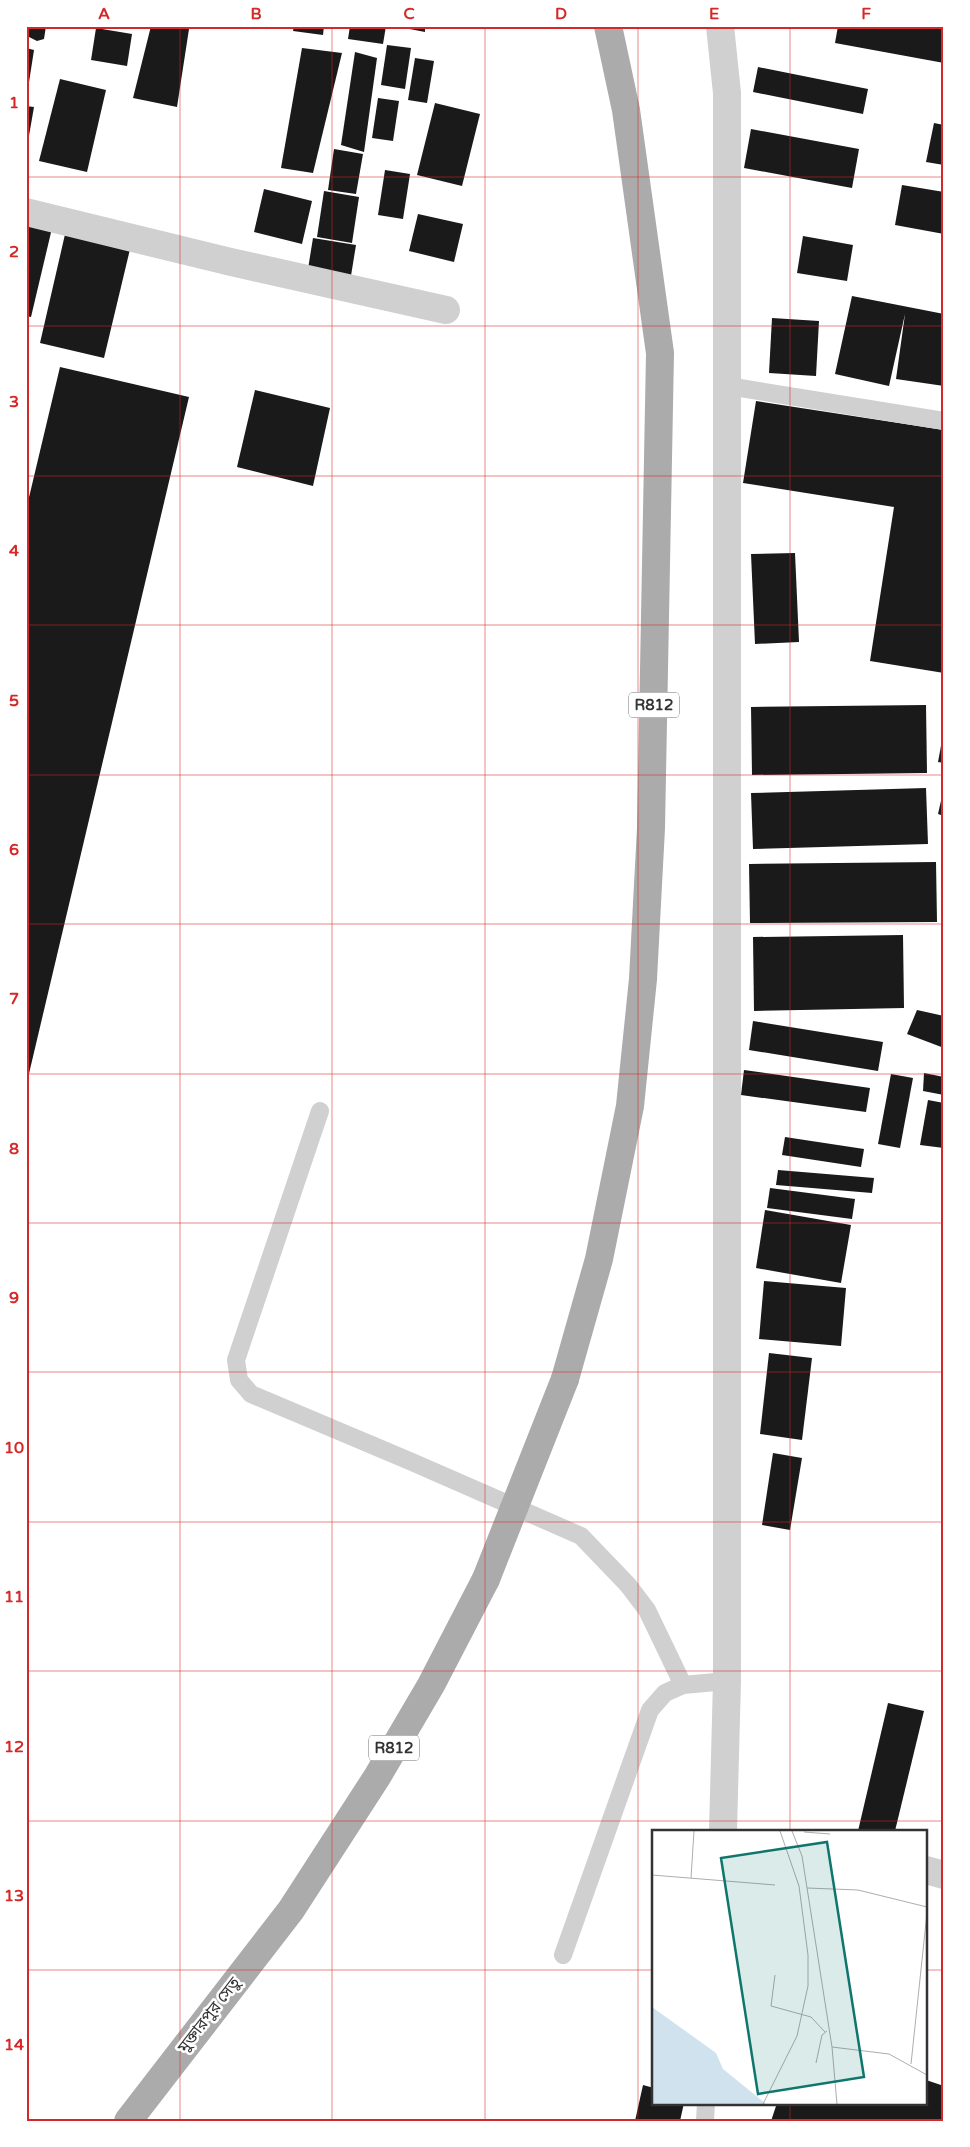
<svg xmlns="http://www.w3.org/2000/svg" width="970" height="2147" viewBox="0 0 970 2147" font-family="'Varela Round','Noto Sans Bengali',sans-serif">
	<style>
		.building { fill: #1a1a1a }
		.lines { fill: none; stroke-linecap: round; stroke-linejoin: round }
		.service { stroke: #d0d0d0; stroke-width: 18 }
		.minor { stroke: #d0d0d0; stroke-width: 28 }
		.primary { stroke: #ababab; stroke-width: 28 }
		.primary-bridge { stroke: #ababab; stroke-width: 28 }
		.grid { fill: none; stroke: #d62828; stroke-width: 1; stroke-opacity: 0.55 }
		.labels { text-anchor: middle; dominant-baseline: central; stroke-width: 5; stroke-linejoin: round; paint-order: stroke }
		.shield { fill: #fff; stroke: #707070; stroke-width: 1 }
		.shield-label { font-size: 15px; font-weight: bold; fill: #333 }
		.street-label { font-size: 16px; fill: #333; stroke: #fff }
		.inset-road { fill: none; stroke: #adadad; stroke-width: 1 }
		.view { fill: #0f766e; fill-opacity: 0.15; stroke: #0f766e; stroke-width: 2.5 }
		.inset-edge { fill: none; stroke: #333; stroke-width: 2.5 }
		.neatline { fill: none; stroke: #d62828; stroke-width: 2 }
		.grid-label { font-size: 16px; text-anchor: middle; font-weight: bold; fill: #d62828 }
	</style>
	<rect width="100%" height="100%" fill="#fff"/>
	<g class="building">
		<polygon points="29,26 46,26 44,39 37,41 27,36"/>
		<polygon points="151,26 178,26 189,29 177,107 133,98"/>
		<polygon points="294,26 324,26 323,35 293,31"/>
		<polygon points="350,26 386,26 383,44 348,39"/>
		<polygon points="394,26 425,26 425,32"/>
		<polygon points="838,26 944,26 944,63 835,43"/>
		<polygon points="96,28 132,34 127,66 91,60"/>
		<polygon points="387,45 411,48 405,89 381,85"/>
		<polygon points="26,48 34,50 27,95 26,95"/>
		<polygon points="302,48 342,53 313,173 281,168"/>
		<polygon points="355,52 377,58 364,152 341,145"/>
		<polygon points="415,58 434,61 427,103 408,100"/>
		<polygon points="758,67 868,89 863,114 753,92"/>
		<polygon points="60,79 106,90 87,172 39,161"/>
		<polygon points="378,98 399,101 393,141 372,138"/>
		<polygon points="435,103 480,114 462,186 417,175"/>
		<polygon points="26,106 34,107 27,147 26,147"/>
		<polygon points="934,123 944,125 944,165 926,162"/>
		<polygon points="751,129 859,149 852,188 744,168"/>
		<polygon points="334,149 363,154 356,194 328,190"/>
		<polygon points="385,170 410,174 403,219 378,215"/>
		<polygon points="902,185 944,192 944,234 895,225"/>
		<polygon points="264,189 312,201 302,244 254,232"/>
		<polygon points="324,191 359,197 352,243 317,237"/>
		<polygon points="418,214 463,224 454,262 409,251"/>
		<polygon points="26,218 53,224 31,317 26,316"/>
		<polygon points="66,230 131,245 104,358 40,343"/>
		<polygon points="803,236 853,245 847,281 797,273"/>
		<polygon points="313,238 356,245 350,282 307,275"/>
		<polygon points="852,296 944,314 944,386 896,379 905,314 889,386 835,374"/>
		<polygon points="772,318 819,321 816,376 769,373"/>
		<polygon points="60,367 189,397 27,1082 26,510"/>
		<polygon points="255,390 330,408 313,486 237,467"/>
		<polygon points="756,401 944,430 944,673 870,661 894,507 743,483"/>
		<polygon points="795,553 799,642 755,644 751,554"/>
		<polygon points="926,705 927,773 752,775 751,707"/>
		<polygon points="943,735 944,735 944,763 938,762"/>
		<polygon points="926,788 928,844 753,849 751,793"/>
		<polygon points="943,792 944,792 944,816 938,814"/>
		<polygon points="936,862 937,922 750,923 749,864"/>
		<polygon points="903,935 904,1008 754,1011 753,937"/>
		<polygon points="917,1010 944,1016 944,1048 907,1034"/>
		<polygon points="753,1021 883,1042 878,1071 749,1050"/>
		<polygon points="744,1070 870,1088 866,1112 741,1095"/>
		<polygon points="924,1073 944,1077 944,1095 923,1091"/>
		<polygon points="891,1074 913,1078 900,1148 878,1144"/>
		<polygon points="928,1100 944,1103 944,1148 920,1145"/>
		<polygon points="785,1137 864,1149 861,1167 782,1155"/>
		<polygon points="778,1170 874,1178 872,1193 776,1185"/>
		<polygon points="770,1188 855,1199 852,1219 767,1208"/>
		<polygon points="765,1210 851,1225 841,1283 756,1268"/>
		<polygon points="764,1281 846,1288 841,1346 759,1339"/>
		<polygon points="769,1353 812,1358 802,1440 760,1434"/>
		<polygon points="773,1453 802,1458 790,1530 762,1525"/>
		<polygon points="888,1703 924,1711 895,1831 858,1831"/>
		<polygon points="926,2080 944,2086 944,2121 771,2121 777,2103 926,2103"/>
		<polygon points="643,2085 654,2088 654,2103 684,2103 680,2121 635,2121"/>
	</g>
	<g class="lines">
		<g class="service">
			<polyline points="728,386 944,421"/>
			<polyline points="320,1111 236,1360 239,1380 251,1394 412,1462 581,1536 628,1585 647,1610 683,1685"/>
			<polyline points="563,1955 650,1710 665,1693 683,1685 727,1681"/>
			<polyline points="705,2121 706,2103"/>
		</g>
		<g class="minor">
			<polyline points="720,26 727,93 727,1681 723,1831"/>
			<polyline points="26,212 231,262 446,310"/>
			<polyline points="926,1870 944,1875"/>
		</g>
		<g class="primary">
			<polyline points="565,1379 599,1259 630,1106 643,979 651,828 660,353 626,110 608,26"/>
			<polyline points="128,2121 291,1910 377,1777 431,1685 486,1579"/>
		</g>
		<polyline class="primary-bridge" points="486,1579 565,1379"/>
	</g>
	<path class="grid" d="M180,26V2121M332,26V2121M485,26V2121M638,26V2121M790,26V1831M26,177H944M26,326H944M26,476H944M26,625H944M26,775H944M26,924H944M26,1074H944M26,1223H944M26,1372H944M26,1522H944M26,1671H944M26,1821H944M26,1970H654M926,1970H944M790,2103V2121"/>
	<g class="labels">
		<g class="shield">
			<rect x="629" y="692.5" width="50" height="25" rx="4"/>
			<rect x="369" y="1735.5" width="50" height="25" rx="4"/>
		</g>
		<g class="shield-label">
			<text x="654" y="705">R812</text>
			<text x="394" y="1748">R812</text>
		</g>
		<g class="street-label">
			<text transform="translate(209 2015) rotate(-52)">মুক্তারপুর সেতু</text>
		</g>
	</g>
	<g transform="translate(652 1830)">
		<rect width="275" height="275" fill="#fff"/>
		<path d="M0,177L64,223L71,239L114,274H0Z" fill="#cfe2ee"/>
		<path class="inset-road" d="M140,1L150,26L180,217L237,224L275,245M152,2L178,4M0,45L123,55M39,48L42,1M155,58L206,60L275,77M123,145L119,176L159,187L173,202M180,217L185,274M164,233L170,205L175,201M259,234L275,83M111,274L145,206L156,156V125L147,56L128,1"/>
		<path class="view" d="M175,12L212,247L106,264L69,28Z"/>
		<rect width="275" height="275" class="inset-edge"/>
	</g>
	<rect width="970" height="2147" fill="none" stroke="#ffffff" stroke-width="55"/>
	<rect x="28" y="28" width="914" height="2092" class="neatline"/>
	<g class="grid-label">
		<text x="104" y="19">A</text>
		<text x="256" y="19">B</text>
		<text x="409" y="19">C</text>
		<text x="561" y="19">D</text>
		<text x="714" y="19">E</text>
		<text x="866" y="19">F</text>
		<text x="14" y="108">1</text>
		<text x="14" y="257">2</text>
		<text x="14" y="407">3</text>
		<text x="14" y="556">4</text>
		<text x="14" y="706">5</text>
		<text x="14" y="855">6</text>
		<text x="14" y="1004">7</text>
		<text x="14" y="1154">8</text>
		<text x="14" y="1303">9</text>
		<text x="14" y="1453">10</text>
		<text x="14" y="1602">11</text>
		<text x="14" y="1752">12</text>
		<text x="14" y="1901">13</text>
		<text x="14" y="2050">14</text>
	</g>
</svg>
